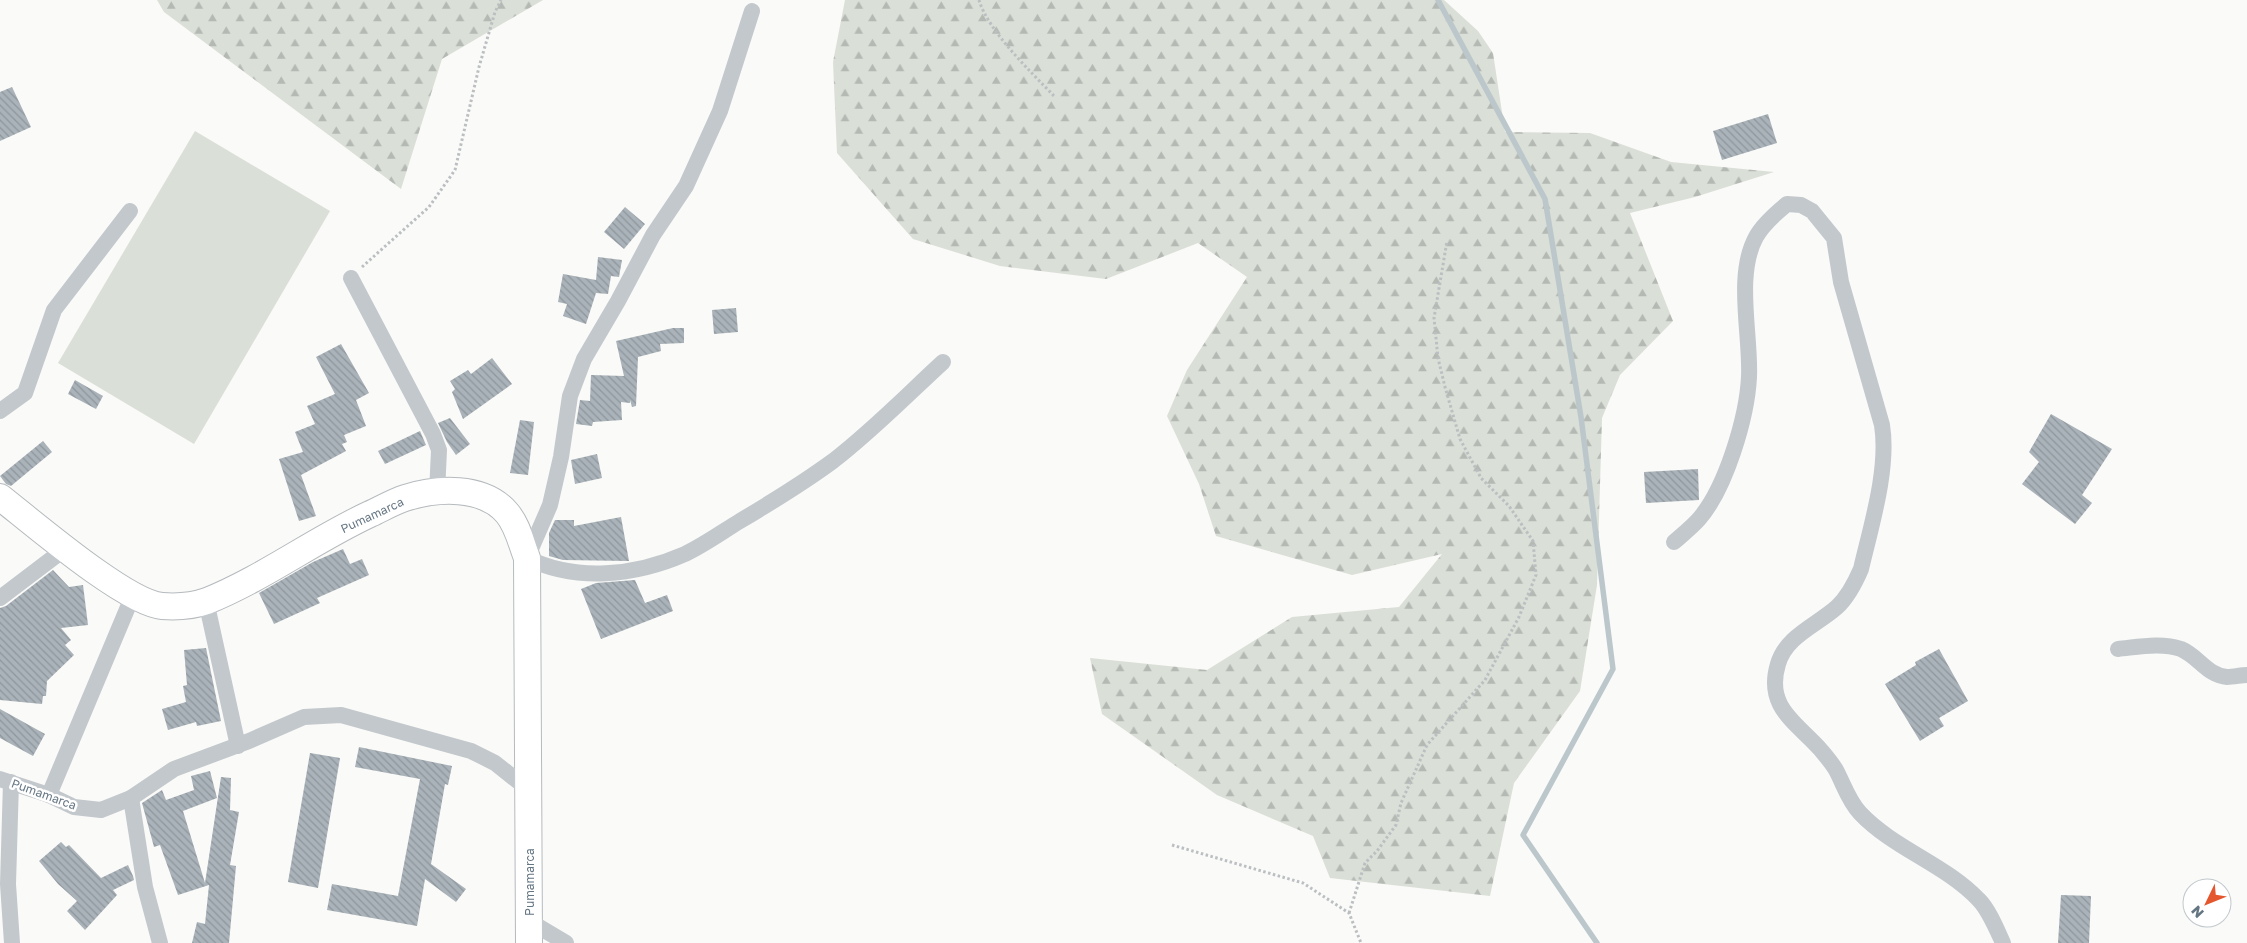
<svg xmlns="http://www.w3.org/2000/svg" width="2247" height="943" viewBox="0 0 2247 943" font-family="'Golos Text',sans-serif">
	<style>
		.green { fill: #dadfd7 }
		.forest { fill: url(#forest-firs) }
		.lines { fill: none; stroke-linecap: round; stroke-linejoin: round }
		.stream { stroke: #bbc7cb; stroke-width: 5.5 }
		.building { fill: url(#building-back-hatch) }
		.primary-casing { stroke: #b5babe; stroke-width: 28 }
		.path { stroke: #bbbfc2; stroke-width: 3; stroke-dasharray: 2.5 2.5; stroke-linecap: butt }
		.street { stroke: #c3c8cc; stroke-width: 16 }
		.primary { stroke: #fff; stroke-width: 26 }
		.labels { text-anchor: middle; dominant-baseline: central; stroke-width: 5; stroke-linejoin: round; paint-order: stroke }
		.street-label { font-size: 12px; fill: #657683; stroke: #fff }
	</style>
	<defs>
		<pattern id="forest-firs" width="22" height="20" patternUnits="userSpaceOnUse" patternTransform="scale(1.25)"><rect width="22" height="20" fill="#dadfd7"/><path d="M5 1l3.5 6h-7zM16 11l3.5 6h-7z" fill="#b4b9b4"/></pattern>
		<pattern id="building-back-hatch" width="6" height="6" patternUnits="userSpaceOnUse" patternTransform="scale(1.25)"><rect width="6" height="6" fill="#aab3b9"/><path d="M-1 5l2 2M0 0l6 6M5-1l2 2" fill="none" stroke="#8e969c"/></pattern>
	</defs>
	<rect width="100%" height="100%" fill="#fafaf8"/>
	<polygon class="green" points="195,131 330,211 194,444 58,363"/>
	<g class="forest">
		<polygon points="157,0 543,0 442,59 401,189 164,12"/>
		<polygon points="845,0 1444,0 1478,31 1493,53 1505,132 1590,133 1671,162 1774,172 1695,197 1630,213 1673,321 1620,375 1602,418 1597,585 1580,691 1514,783 1490,896 1330,878 1313,836 1217,795 1102,714 1090,658 1207,670 1292,617 1399,607 1442,554 1352,575 1216,536 1199,484 1167,416 1187,370 1247,277 1198,243 1106,279 1000,266 913,239 837,153 833,62"/>
	</g>
	<g class="lines">
		<polyline class="stream" points="1438,0 1545,199 1581,417 1613,669 1523,835 1597,943"/>
	</g>
	<g class="building">
		<polygon points="12,87 31,127 0,141 0,92"/>
		<polygon points="1768,114 1777,143 1722,160 1713,131"/>
		<polygon points="625,207 645,224 624,249 604,232"/>
		<polygon points="598,257 622,260 619,277 611,276 608,294 596,293 586,324 563,316 567,304 558,302 563,274 596,280"/>
		<polygon points="736,308 738,332 714,334 712,310"/>
		<polygon points="673,328 684,328 684,343 660,344 661,351 638,357 636,406 632,407 630,400 630,403 621,402 622,420 593,422 592,426 576,424 580,400 590,401 591,375 624,376 616,341"/>
		<polygon points="341,344 369,393 356,400 366,426 344,435 347,442 342,444 346,451 301,475 316,516 299,521 279,459 303,452 295,432 315,424 307,406 335,394 316,357"/>
		<polygon points="492,358 512,384 463,419 452,392 455,389 450,381 468,370 471,374"/>
		<polygon points="75,380 103,396 96,409 68,394"/>
		<polygon points="2051,414 2112,449 2082,495 2092,503 2075,524 2022,484 2039,462 2029,452"/>
		<polygon points="450,418 470,444 456,455 447,442 438,423"/>
		<polygon points="520,420 534,422 528,475 510,473"/>
		<polygon points="420,431 426,445 385,464 378,451"/>
		<polygon points="43,441 52,452 11,486 6,484 0,476"/>
		<polygon points="597,454 602,478 575,484 571,460"/>
		<polygon points="1698,469 1699,500 1646,503 1644,472"/>
		<polygon points="621,517 629,561 563,560 549,556 549,533 555,520 574,520 574,526"/>
		<polygon points="343,549 350,564 362,559 369,575 317,598 320,603 274,624 259,593 313,562"/>
		<polygon points="53,570 69,587 83,585 88,625 61,628 71,640 65,645 74,655 47,681 46,696 43,696 42,704 0,700 0,608 6,606"/>
		<polygon points="635,580 645,603 667,595 673,611 601,639 581,589 596,583"/>
		<polygon points="206,648 221,721 197,726 196,722 168,730 162,709 186,702 183,686 187,685 184,650"/>
		<polygon points="1939,649 1968,701 1939,718 1944,726 1920,741 1885,684 1916,665 1915,662"/>
		<polygon points="0,709 45,734 33,756 0,738"/>
		<polygon points="359,747 452,766 448,785 445,784 431,864 466,889 456,902 425,879 417,926 327,910 332,884 398,896 420,779 355,767"/>
		<polygon points="310,753 340,758 318,888 288,882"/>
		<polygon points="210,771 217,798 183,811 205,883 221,777 231,778 230,810 239,812 230,865 236,866 229,943 192,943 197,922 205,924 209,885 178,895 160,845 154,847 142,803 162,790 166,800 194,790 191,776"/>
		<polygon points="61,842 66,847 69,845 101,878 128,865 133,876 134,880 113,890 117,895 85,930 67,911 77,901 58,884 39,861"/>
		<polygon points="2061,895 2091,896 2089,943 2058,943"/>
	</g>
	<g class="lines">
		<defs>
			<path id="primary" d="M0,497C32,522 126,603 162,606C176,607 193,606 207,601C264,578 314,540 370,514C381,509 393,502 405,498C437,488 483,485 507,513C518,526 521,543 527,558L529,943"/>
		</defs>
		<use href="#primary" class="primary-casing"/>
		<g class="path">
			<path d="M979,0C988,31 1031,72 1054,96"/>
			<polyline points="362,267 429,207 455,170 479,67 495,12 501,0"/>
			<polyline points="1172,845 1303,883 1349,913 1361,943"/>
			<polyline points="1349,913 1365,863 1377,851 1396,825 1401,803 1427,745 1485,680 1519,617 1536,575 1533,541 1509,506 1481,478 1460,439 1445,387 1438,358 1434,318 1447,241"/>
		</g>
		<g class="street">
			<path d="M752,11L720,111L686,186L653,235L618,301L584,359L570,396L561,457L550,505L527,558C576,582 635,576 685,554C704,545 722,532 740,521C772,502 803,483 833,461C872,431 907,395 943,362"/>
			<polyline points="351,278 433,434 439,450 437,493"/>
			<polyline points="0,411 25,393 54,310 130,211"/>
			<path d="M1674,542C1682,535 1692,527 1699,519C1726,488 1747,417 1749,377C1751,335 1735,275 1756,237C1763,224 1776,213 1787,204L1801,205L1812,211L1834,238L1841,282L1882,425C1889,469 1871,526 1861,569C1855,583 1848,597 1837,607C1817,625 1786,636 1778,664C1765,707 1796,722 1820,749C1825,755 1832,763 1836,770C1844,785 1848,800 1860,813C1894,849 1945,864 1979,900C1989,910 1997,930 2003,943"/>
			<polyline points="0,598 66,548"/>
			<polyline points="206,601 238,746"/>
			<path d="M2118,649C2138,647 2161,642 2181,649C2198,656 2208,676 2227,677C2234,677 2241,675 2247,675"/>
			<polyline points="0,779 49,795 74,807 101,810 131,798 174,769 249,741 304,717 341,715 471,751 495,763 529,790"/>
			<polyline points="11,782 8,884 12,943"/>
			<polyline points="49,795 133,595"/>
			<polyline points="131,798 145,887 160,943"/>
			<polyline points="529,921 566,943"/>
		</g>
		<use href="#primary" class="primary"/>
	</g>
	<g class="labels">
		<g class="street-label">
			<text transform="translate(372 515) rotate(-25)">Pumamarca</text>
			<text transform="translate(44 794) rotate(20)">Pumamarca</text>
			<text transform="translate(529 882) rotate(-90)">Pumamarca</text>
		</g>
	</g>
	<g transform="translate(2207 903) rotate(227)"><circle r="24" fill="#ffffff" stroke="#c1c8cd"/>
	<path d="M0-4L9 19L0 12L-9 19Z" fill="#e4572e"/>
	<text y="-8" font-size="14" font-weight="bold" text-anchor="middle" fill="#657683">N</text>
	</g>
</svg>
